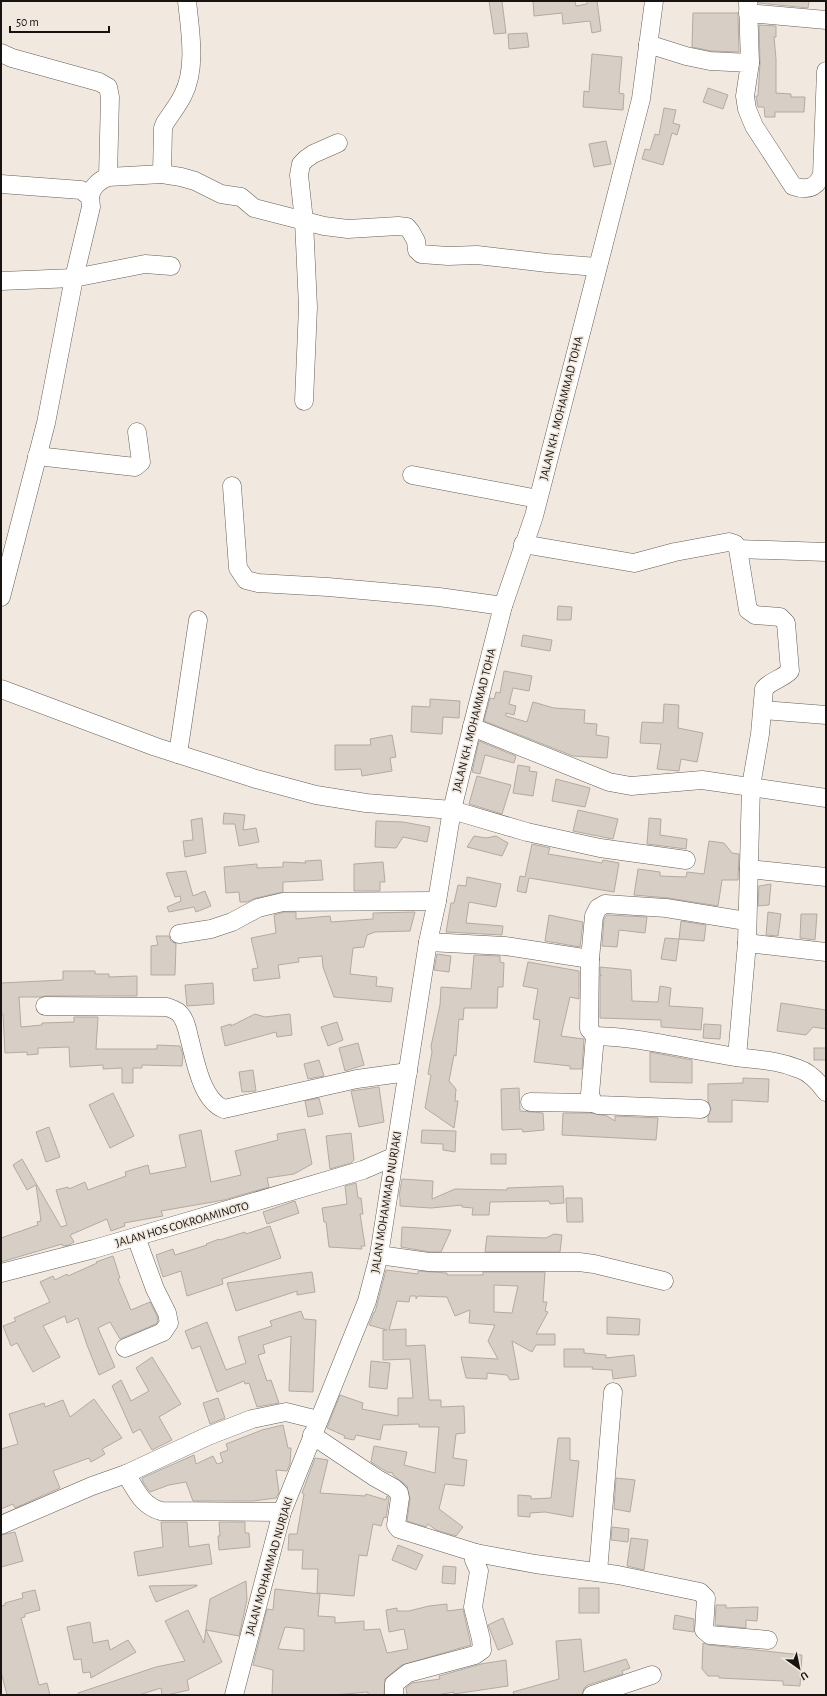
<svg xmlns="http://www.w3.org/2000/svg" width="827" height="1696" viewBox="0 0 827 1696" font-family="'Alegreya Sans',sans-serif">
	<style>
		.building { fill: #d7cfc5; stroke: #b3aba2; fill-rule: evenodd }
		.lines { fill: none; stroke-linecap: round; stroke-linejoin: round }
		.minor-casing { stroke: #665e56; stroke-width: 19 }
		.minor { stroke: #fff; stroke-width: 18 }
		.labels { text-anchor: middle; dominant-baseline: central; stroke-width: 3.5; stroke-linejoin: round; paint-order: stroke }
		.street-label { font-size: 12px; fill: #161310; stroke: #f1e9df }
	</style>
	<rect width="100%" height="100%" fill="#f1e9df"/>
	<g class="building">
		<polygon points="489,1 502,1 506,33 494,34"/>
		<polygon points="533,1 575,1 576,6 587,4 587,1 597,1 601,31 592,33 590,21 563,24 562,13 534,16"/>
		<polygon points="758,1 809,1 808,8 759,3"/>
		<polygon points="693,13 738,13 739,52 711,51 692,47"/>
		<polygon points="759,25 776,26 776,37 774,37 776,59 776,93 791,94 791,97 805,97 804,112 775,112 775,117 765,117 764,107 758,107 756,96 758,96 760,63"/>
		<polygon points="527,33 529,47 509,49 508,34"/>
		<polygon points="592,54 622,57 619,93 624,94 623,110 583,107 584,91 589,92"/>
		<polygon points="708,88 728,95 723,109 703,102"/>
		<polygon points="664,108 676,110 673,123 680,125 677,135 672,133 663,165 642,159 645,149 650,150 655,134 659,135"/>
		<polygon points="606,141 611,164 594,167 589,144"/>
		<polygon points="558,606 572,607 571,620 557,620"/>
		<polygon points="523,635 552,640 550,651 521,646"/>
		<polygon points="504,671 532,676 529,691 513,688 509,704 516,706 514,715 506,713 506,716 527,722 533,702 554,708 585,710 584,723 597,724 596,735 609,737 607,758 573,756 484,721 490,698 494,699 496,692 500,693"/>
		<polygon points="430,699 460,701 459,718 443,717 442,734 411,732 412,706 430,707"/>
		<polygon points="664,704 679,705 678,728 703,733 697,762 681,759 679,771 657,769 661,744 640,743 642,722 663,723"/>
		<polygon points="392,735 396,757 390,758 392,771 362,776 361,769 335,770 335,745 371,745 370,739"/>
		<polygon points="479,741 516,756 514,763 485,755 480,774 472,772"/>
		<polygon points="518,765 530,767 529,771 537,772 533,796 513,793"/>
		<polygon points="477,776 511,785 502,814 469,804"/>
		<polygon points="556,779 590,788 585,807 552,801"/>
		<polygon points="578,810 618,819 613,839 573,831"/>
		<polygon points="224,813 245,815 243,830 256,828 259,842 239,846 235,824 223,824"/>
		<polygon points="202,818 206,853 185,857 183,841 193,840 191,820"/>
		<polygon points="649,818 661,819 660,835 687,839 686,849 647,844"/>
		<polygon points="376,821 403,822 430,827 427,842 403,837 396,848 375,847"/>
		<polygon points="474,836 486,838 496,836 508,843 502,856 467,847"/>
		<polygon points="709,841 724,843 732,853 739,854 738,880 722,880 718,906 668,898 634,895 638,869 660,872 660,876 686,877 687,872 704,874"/>
		<polygon points="532,844 550,848 548,854 602,863 603,860 619,863 614,892 529,878 526,893 517,891 520,876 525,877"/>
		<polygon points="321,860 323,880 283,882 283,892 256,898 247,902 240,902 239,892 226,893 224,867 257,864 257,868 283,867 283,862 306,863 305,861"/>
		<polygon points="383,862 385,882 380,882 380,891 354,891 354,864"/>
		<polygon points="186,871 193,896 205,891 211,906 196,912 194,907 169,912 167,907 181,901 180,896 175,897 166,873"/>
		<polygon points="467,877 501,884 496,907 469,902 466,923 503,926 502,935 446,932 451,903 454,903 458,885 466,886"/>
		<polygon points="771,884 769,905 758,906 759,886"/>
		<polygon points="284,912 296,912 296,919 330,916 331,922 373,919 373,913 415,912 410,931 375,932 367,935 364,947 353,948 350,974 377,977 376,986 393,988 391,1002 334,997 323,967 322,956 298,958 299,962 278,965 280,978 254,981 252,969 258,968 251,938 276,933 274,915"/>
		<polygon points="768,912 781,914 778,936 766,935"/>
		<polygon points="801,914 817,914 815,940 800,938"/>
		<polygon points="549,915 583,922 580,947 545,941"/>
		<polygon points="607,915 647,917 645,933 619,930 617,947 602,946 604,919"/>
		<polygon points="681,921 706,925 704,941 679,939"/>
		<polygon points="156,936 169,936 171,941 176,944 175,975 151,975 151,946 158,945"/>
		<polygon points="665,938 679,939 676,961 661,959"/>
		<polygon points="437,954 451,956 449,972 434,970"/>
		<polygon points="474,955 500,956 500,962 504,963 503,987 498,987 497,1008 464,1008 463,1020 459,1019 456,1056 454,1055 449,1081 456,1089 455,1101 458,1101 454,1128 425,1108 431,1075 428,1074 432,1052 431,1046 440,1005 441,987 471,989"/>
		<polygon points="528,962 579,971 579,999 570,997 561,1036 584,1039 582,1069 570,1069 570,1066 534,1062 540,1020 533,1019 538,989 523,986"/>
		<polygon points="600,967 631,970 632,1001 658,1002 660,986 671,988 669,1006 703,1008 701,1030 661,1027 661,1020 600,1018 600,975 602,976 600,974"/>
		<polygon points="63,971 95,971 95,974 109,974 109,977 137,976 137,996 45,996 40,997 19,997 21,1027 42,1025 42,1023 74,1022 74,1017 98,1017 96,1049 157,1049 157,1045 180,1046 183,1055 182,1066 142,1065 142,1068 133,1068 133,1083 122,1083 122,1068 103,1069 103,1065 70,1067 69,1047 38,1048 38,1054 27,1055 27,1052 5,1053 3,1014 1,1014 1,983 63,980"/>
		<polygon points="213,983 214,1004 187,1006 185,985"/>
		<polygon points="781,1003 826,1010 826,1029 813,1027 806,1035 777,1031"/>
		<polygon points="255,1014 265,1017 290,1014 292,1035 277,1037 276,1032 225,1046 221,1027 231,1024 231,1026"/>
		<polygon points="337,1022 343,1040 328,1046 321,1027"/>
		<polygon points="704,1024 721,1025 720,1039 703,1038"/>
		<polygon points="358,1043 364,1065 345,1071 339,1048"/>
		<rect x="814" y="1048" width="12" height="12"/>
		<polygon points="650,1052 692,1060 692,1083 650,1082"/>
		<polygon points="319,1060 324,1076 308,1079 304,1064"/>
		<polygon points="253,1070 256,1091 242,1092 239,1072"/>
		<polygon points="743,1078 769,1079 768,1102 732,1100 732,1122 708,1122 708,1117 711,1109 708,1101 708,1084 743,1083"/>
		<polygon points="379,1087 384,1122 359,1127 351,1091"/>
		<polygon points="519,1088 520,1111 543,1113 544,1130 523,1132 522,1129 502,1130 501,1089"/>
		<polygon points="113,1093 134,1136 110,1148 89,1105"/>
		<polygon points="319,1098 323,1114 308,1117 305,1101"/>
		<polygon points="563,1113 591,1113 607,1116 615,1121 615,1116 658,1118 656,1140 562,1135"/>
		<polygon points="49,1127 60,1157 46,1162 36,1132"/>
		<polygon points="305,1129 312,1164 294,1174 267,1178 269,1187 224,1200 161,1211 163,1216 124,1223 125,1226 111,1231 107,1219 70,1235 74,1242 69,1245 63,1246 62,1244 1,1262 1,1238 38,1225 37,1222 41,1221 36,1185 27,1190 13,1165 22,1159 61,1227 67,1225 56,1190 68,1187 69,1189 85,1182 88,1190 126,1176 125,1172 148,1165 150,1174 186,1167 179,1135 201,1130 211,1182 241,1175 235,1151 278,1140 277,1134"/>
		<polygon points="422,1130 456,1131 455,1152 443,1150 443,1144 421,1143"/>
		<polygon points="351,1133 354,1160 351,1163 330,1169 326,1136"/>
		<rect x="491" y="1154" width="15" height="10"/>
		<polygon points="402,1179 433,1181 432,1199 455,1189 507,1190 507,1188 563,1186 564,1203 550,1204 549,1201 490,1202 489,1215 472,1215 473,1208 462,1207 462,1205 431,1208 400,1206 400,1197 399,1196"/>
		<polygon points="356,1183 358,1198 361,1198 363,1214 360,1214 365,1246 361,1246 362,1249 329,1247 326,1222 324,1222 322,1208 347,1204 345,1186"/>
		<polygon points="566,1198 582,1198 583,1222 567,1222"/>
		<polygon points="295,1201 299,1213 267,1224 263,1212"/>
		<polygon points="270,1226 281,1258 222,1279 223,1284 187,1296 181,1271 163,1277 156,1255 173,1249 175,1255 207,1245 206,1244 219,1239 220,1240 245,1232 246,1234"/>
		<polygon points="402,1227 438,1229 451,1230 441,1252 430,1252 401,1247"/>
		<polygon points="554,1234 562,1235 560,1252 485,1252 487,1236 546,1238"/>
		<polygon points="113,1256 120,1278 118,1279 131,1310 150,1302 157,1316 158,1321 156,1324 120,1339 110,1322 98,1328 115,1367 99,1375 87,1345 78,1318 67,1323 65,1316 43,1326 60,1357 33,1372 17,1343 11,1346 3,1326 16,1321 14,1318 50,1302 40,1282 53,1276 55,1280 67,1274 68,1276 97,1263 96,1262"/>
		<path d="M386,1270L418,1274V1271L447,1273V1275H483V1272H545L543,1302H547L545,1311L548,1312L536,1334H555V1345H536L532,1352L512,1341L519,1379L510,1380L507,1375L487,1373V1379L466,1378L461,1357L498,1359L488,1341L495,1325L469,1323L470,1310L455,1316L447,1297L418,1296L416,1299V1296H410L409,1302L397,1301L389,1330L406,1329V1346L425,1345L429,1400H441V1407L464,1406L465,1433L456,1434L453,1458L467,1460L464,1486L445,1484L439,1509L463,1527L456,1536L436,1530L428,1524L426,1527L407,1521L410,1499L407,1486L393,1475V1473L387,1472L371,1462L374,1446L407,1452L404,1465L435,1473L439,1427H419V1424L383,1425L380,1440L356,1435L354,1440L344,1438L345,1436L327,1428L340,1395L363,1403L362,1409L398,1416V1398H413L410,1359L383,1360V1330H387L369,1325L374,1312H375ZM494,1285L518,1286L512,1313L494,1312Z"/>
		<polygon points="312,1272 315,1292 297,1295 297,1291 236,1311 227,1283"/>
		<polygon points="301,1311 304,1319 316,1320 313,1392 289,1391 291,1336 263,1345 265,1353 258,1355 267,1381 271,1380 279,1403 257,1407 249,1383 245,1384 244,1381 217,1392 200,1346 192,1349 185,1331 207,1322 226,1370 246,1363 238,1337 272,1326 270,1321"/>
		<polygon points="607,1317 640,1319 639,1335 607,1334"/>
		<polygon points="564,1349 584,1349 584,1353 606,1355 606,1358 634,1355 636,1376 613,1379 612,1370 592,1369 593,1367 564,1367"/>
		<polygon points="152,1357 181,1404 159,1417 172,1440 152,1450 140,1429 133,1433 112,1386 121,1380 131,1401 149,1391 136,1368"/>
		<polygon points="371,1361 390,1363 387,1389 369,1387"/>
		<polygon points="218,1398 225,1418 210,1424 203,1403"/>
		<polygon points="94,1399 122,1438 102,1449 105,1454 91,1462 89,1458 53,1471 60,1488 15,1508 13,1504 1,1509 1,1449 18,1444 9,1414 44,1403 45,1407 63,1400 70,1417"/>
		<polygon points="283,1425 288,1448 291,1448 290,1464 287,1471 276,1470 279,1492 276,1498 253,1501 193,1501 186,1482 169,1485 150,1492 143,1482 142,1478 194,1455 196,1464 213,1456 217,1464 223,1462 220,1453 228,1450 226,1444 262,1430"/>
		<polygon points="558,1438 570,1438 570,1460 579,1461 573,1517 545,1512 530,1513 530,1517 518,1516 518,1495 531,1496 531,1499 551,1498"/>
		<polygon points="315,1458 328,1460 320,1493 365,1496 366,1494 386,1500 387,1496 389,1498 386,1518 384,1517 381,1526 373,1524 367,1556 359,1555 354,1596 317,1593 318,1569 302,1569 303,1550 288,1550 289,1534 297,1534 304,1494 302,1493"/>
		<polygon points="616,1478 635,1480 630,1512 614,1509"/>
		<polygon points="161,1522 187,1522 189,1547 209,1544 212,1564 138,1576 134,1552 163,1547"/>
		<polygon points="219,1522 245,1522 245,1533 249,1533 250,1547 219,1550 218,1536 220,1536"/>
		<polygon points="612,1527 629,1529 628,1542 611,1540"/>
		<polygon points="15,1532 23,1561 1,1567 1,1535"/>
		<polygon points="631,1538 648,1540 644,1570 627,1566"/>
		<polygon points="398,1545 423,1555 416,1570 392,1560"/>
		<polygon points="443,1566 456,1567 455,1584 442,1583"/>
		<polygon points="246,1581 247,1600 239,1636 206,1630 222,1662 187,1680 189,1690 167,1695 162,1695 161,1688 139,1695 78,1695 78,1693 156,1667 185,1661 165,1621 188,1610 204,1643 210,1599"/>
		<polygon points="197,1585 197,1586 156,1602 149,1586"/>
		<rect x="579" y="1588" width="20" height="25"/>
		<path d="M275,1589L320,1594L318,1616L335,1617V1623L364,1621V1630L380,1629L387,1653L408,1649L404,1629L389,1632L386,1610L397,1608V1611H409L429,1606L447,1604V1611L463,1609L471,1645L402,1665L385,1679L384,1695H368V1692L334,1695H272L273,1670L253,1665L267,1609L273,1610ZM285,1627L304,1629V1651L278,1649Z"/>
		<polygon points="35,1590 40,1610 25,1614 25,1617 21,1618 39,1685 47,1683 50,1695 7,1695 1,1672 1,1606 5,1605 5,1603 23,1598 22,1593"/>
		<polygon points="716,1605 726,1605 726,1608 758,1607 757,1621 746,1620 746,1628 715,1625"/>
		<polygon points="675,1615 694,1619 694,1632 673,1629"/>
		<polygon points="503,1618 513,1644 498,1650 488,1625"/>
		<polygon points="90,1622 93,1643 108,1640 110,1650 128,1640 136,1652 91,1678 90,1672 83,1673 81,1659 74,1660 67,1627"/>
		<polygon points="581,1639 584,1672 626,1659 630,1668 622,1671 623,1674 588,1685 584,1688 582,1695 514,1695 513,1692 559,1679 556,1641"/>
		<polygon points="703,1643 709,1645 802,1655 800,1686 783,1685 783,1681 719,1678 719,1676 708,1676 702,1669"/>
		<polygon points="506,1660 508,1686 454,1694 454,1692 437,1695 407,1695 406,1688 412,1683 440,1679 439,1676 481,1664"/>
	</g>
	<g class="lines">
		<defs>
			<g id="minor">
				<polyline points="748,2 750,63"/>
				<polyline points="748,13 826,20"/>
				<path d="M648,44L686,56L710,61L750,63L745,96L747,109L754,126L793,186C807,191 816,188 822,175L826,71"/>
				<polyline points="1,53 12,58 99,82 108,87 110,97 108,177"/>
				<path d="M162,174L163,128L165,123C171,114 178,105 183,95C197,68 190,30 187,1"/>
				<polyline points="1,184 81,190 90,197 91,207 74,278 46,423 1,597"/>
				<path d="M90,197C91,187 100,180 108,177L162,174L181,177L195,181L221,194L241,197L254,208L324,226L348,229L398,226L407,227L411,232L416,241L417,250L421,254L448,256L477,255L547,263L597,267"/>
				<polyline points="1,281 74,278 145,264 171,266"/>
				<polyline points="304,401 308,307 304,221 299,175 301,164 306,159 313,154 338,143"/>
				<polyline points="37,456 135,467 141,462 137,432"/>
				<polyline points="412,475 538,499"/>
				<polyline points="232,486 238,568 246,580 258,583 328,587 439,597 503,606"/>
				<path d="M523,544L634,563L675,552L729,542L735,544L738,549L748,610L755,615L780,617L786,623L790,671C782,679 770,681 764,689L760,734L751,786L747,943L737,1057"/>
				<polyline points="738,549 826,552"/>
				<polyline points="1,689 156,747 256,779 316,795 366,803 452,810 527,832 600,848 686,860"/>
				<polyline points="763,710 826,715"/>
				<polyline points="472,727 609,782 631,786 702,780 826,798"/>
				<polyline points="178,754 198,620"/>
				<polyline points="749,869 826,877"/>
				<path d="M746,921L666,908L605,904L598,908L594,916L590,959L589,1029L595,1036C642,1037 689,1050 736,1057C758,1060 778,1060 799,1069C809,1072 820,1084 826,1092"/>
				<polyline points="179,934 211,929 232,922 258,908 283,902 437,901"/>
				<polyline points="428,942 505,946 590,959"/>
				<polyline points="747,943 826,952"/>
				<path d="M45,1006L167,1007C170,1008 175,1010 178,1012C185,1018 187,1028 189,1037C195,1059 201,1100 224,1109L357,1079L408,1072"/>
				<polyline points="595,1036 590,1094 593,1103 598,1105 701,1109"/>
				<polyline points="530,1102 593,1103"/>
				<polyline points="379,1255 429,1262 579,1262 594,1264 664,1281"/>
				<polyline points="1,1273 94,1249 363,1170 393,1157"/>
				<polyline points="125,1348 163,1332 169,1323 167,1313 155,1289 136,1237"/>
				<polyline points="312,1435 376,1478 394,1488 399,1493 400,1498 396,1525 399,1529 476,1553"/>
				<path d="M126,1474C136,1490 142,1506 161,1511L282,1512"/>
				<polyline points="1,1525 92,1486 126,1474 208,1436 252,1419 286,1412 318,1420"/>
				<polyline points="598,1572 613,1392"/>
				<polyline points="234,1695 282,1512 367,1301 379,1255 428,942 437,901 452,810 472,727 503,606 534,516 641,99 654,1"/>
				<polyline points="394,1695 394,1684 408,1673 475,1655 482,1650 481,1639 473,1607 479,1571 474,1560 476,1553 535,1564 618,1575 700,1592 706,1598 704,1630 710,1635 768,1640"/>
				<polyline points="592,1695 652,1675"/>
			</g>
		</defs>
		<use href="#minor" class="minor-casing"/>
		<use href="#minor" class="minor"/>
	</g>
	<g class="labels">
		<g class="street-label">
			<text transform="translate(561 408) rotate(-76)">JALAN KH. MOHAMMAD TOHA</text>
			<text transform="translate(474 720) rotate(-76)">JALAN KH. MOHAMMAD TOHA</text>
			<text transform="translate(386 1202) rotate(-81)">JALAN MOHAMMAD NURJAKI</text>
			<text transform="translate(182 1224) rotate(-16)">JALAN HOS COKROAMINOTO</text>
			<text transform="translate(269 1566) rotate(-74)">JALAN MOHAMMAD NURJAKI</text>
		</g>
	</g>
	<rect width="827" height="1696" fill="none" stroke="#161310" stroke-width="4"/>
	<g transform="translate(799 1668) rotate(147)" stroke="#f1e9df" stroke-width="3" paint-order="stroke">
	<path d="M0-3L7 15L0 10L-7 15Z" fill="#161310"/>
	<text y="-6" font-size="11" font-weight="bold" text-anchor="middle" fill="#161310">U</text>
	</g>
	<path d="M10 26v6h99v-6" fill="none" stroke="#161310" stroke-width="2"/>
	<text x="16" y="26" font-size="12" fill="#161310" stroke="#f1e9df" stroke-width="3" paint-order="stroke">50 m</text>
</svg>
